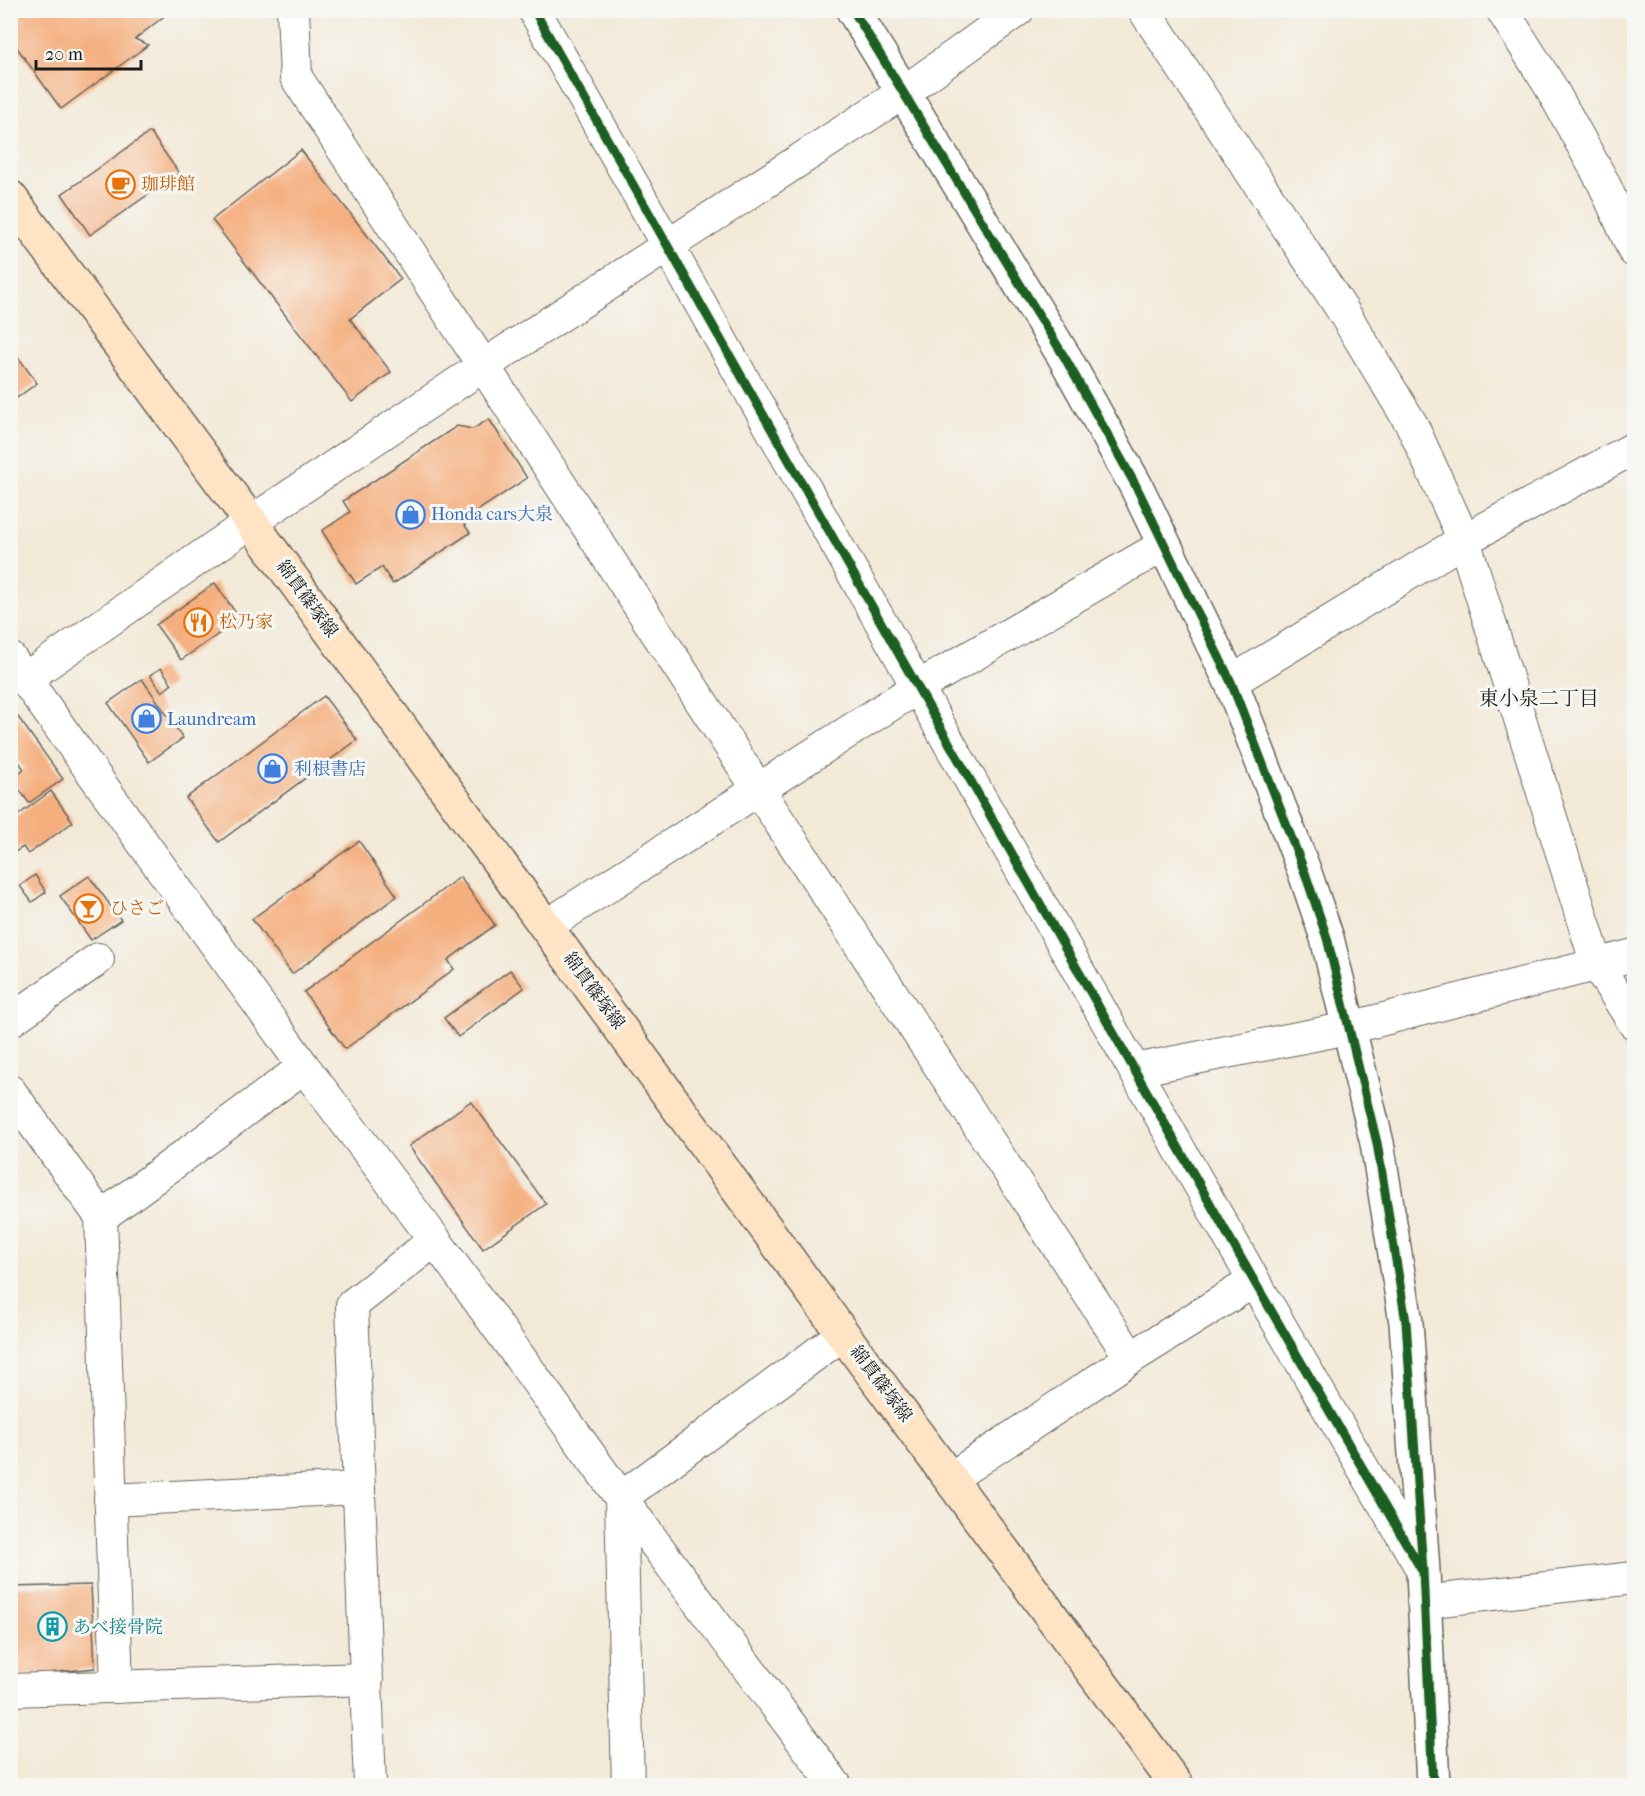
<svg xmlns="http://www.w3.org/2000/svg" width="1645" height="1796" viewBox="0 0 1645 1796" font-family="'IM FELL French Canon','Noto Serif JP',serif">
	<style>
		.building { fill: #f5ae7d }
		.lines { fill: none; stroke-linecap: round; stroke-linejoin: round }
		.minor-casing { stroke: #67645d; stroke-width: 34 }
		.tertiary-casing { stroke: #67645d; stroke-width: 36 }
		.secondary-casing { stroke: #67645d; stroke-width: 36 }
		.minor { stroke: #fff; stroke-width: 32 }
		.tertiary { stroke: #fff; stroke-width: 33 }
		.secondary { stroke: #fee4c5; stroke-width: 33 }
		.cycleway-casing { stroke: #f6f6f2; stroke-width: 13 }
		.cycleway { stroke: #1b5e20; stroke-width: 9 }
		.labels { text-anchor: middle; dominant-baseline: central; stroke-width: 6; stroke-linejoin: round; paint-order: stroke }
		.food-label { font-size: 18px; fill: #c56008; stroke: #f6f6f2; text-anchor: start }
		.shop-label { font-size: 18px; fill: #366cbe; stroke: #f6f6f2; text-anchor: start }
		.street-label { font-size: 18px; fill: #1c1c1c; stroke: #f6f6f2 }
		.culture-label { font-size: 18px; fill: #0d838f; stroke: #f6f6f2; text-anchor: start }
		.neighbourhood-label { font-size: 20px; fill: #1c1c1c; stroke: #f6f6f2 }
	</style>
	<rect width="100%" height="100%" fill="#f6f6f2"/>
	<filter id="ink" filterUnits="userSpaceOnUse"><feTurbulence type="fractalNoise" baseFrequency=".0167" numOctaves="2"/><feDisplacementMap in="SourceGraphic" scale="12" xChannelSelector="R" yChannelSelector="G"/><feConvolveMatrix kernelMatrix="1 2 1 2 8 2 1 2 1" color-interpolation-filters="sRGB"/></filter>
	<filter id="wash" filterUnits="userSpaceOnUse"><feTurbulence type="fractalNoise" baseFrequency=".008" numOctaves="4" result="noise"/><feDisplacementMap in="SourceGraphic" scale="24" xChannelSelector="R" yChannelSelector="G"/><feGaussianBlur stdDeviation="1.35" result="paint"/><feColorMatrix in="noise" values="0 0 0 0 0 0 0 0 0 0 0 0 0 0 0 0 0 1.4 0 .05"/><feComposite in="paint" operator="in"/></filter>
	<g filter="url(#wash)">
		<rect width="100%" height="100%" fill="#f3e9d7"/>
		<g id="blocks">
			<g class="building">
				<polygon points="10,10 172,10 135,39 148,45 61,109 10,38"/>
				<polygon points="150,132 179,173 90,235 62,194"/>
				<polygon points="301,150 401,279 350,319 391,372 352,402 212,220"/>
				<polygon points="10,346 37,383 10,403"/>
				<polygon points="489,419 527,478 462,521 470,533 393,584 382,567 356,584 322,531 350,512 343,501 457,426 473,429"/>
				<polygon points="215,583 240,619 181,660 156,625"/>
				<polygon points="161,668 172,684 162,692 150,675"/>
				<polygon points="142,679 183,738 149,762 108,703"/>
				<polygon points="324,696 357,740 219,842 186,798"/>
				<polygon points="18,717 63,779 29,803 11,778 24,769 10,750 10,722"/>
				<polygon points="51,791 73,822 28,854 23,847 10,855 10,821"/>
				<polygon points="359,841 397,896 292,974 252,919"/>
				<polygon points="35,875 46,892 32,902 20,886"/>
				<polygon points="89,876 121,920 91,940 60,896"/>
				<polygon points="460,877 495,925 448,960 454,969 345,1049 304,992"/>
				<polygon points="510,970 524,988 458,1037 444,1018"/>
				<polygon points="471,1101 546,1204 483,1249 409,1146"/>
				<polygon points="91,1585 95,1668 10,1677 10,1587"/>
			</g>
		</g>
	</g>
	<g filter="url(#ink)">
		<use href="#blocks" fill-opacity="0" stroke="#67645d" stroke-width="1.5"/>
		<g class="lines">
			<defs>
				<g id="minor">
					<polyline points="293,10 296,77 758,789 1131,1358"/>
					<polyline points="534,10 1254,1281 1423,1571"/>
					<polyline points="1144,10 1341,308 1412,425 1464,540 1597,965 1634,1023"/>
					<polyline points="1502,10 1550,86 1603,182 1634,251"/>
					<polyline points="10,658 304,1067 435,1240 621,1498 836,1786"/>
					<polyline points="26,678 251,522 483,366 904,92 1018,10"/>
					<polyline points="1231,682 1464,540 1634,448"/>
					<polyline points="546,926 918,687 1164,545"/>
					<polyline points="10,1021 98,959"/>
					<polyline points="1135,1070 1349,1028 1634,955"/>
					<polyline points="10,1091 101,1217 117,1687"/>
					<polyline points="101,1217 304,1067"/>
					<polyline points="951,1478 1131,1358 1254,1281"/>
					<polyline points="621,1498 628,1786"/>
					<polyline points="621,1498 843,1334"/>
					<polyline points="110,1500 359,1488"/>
					<polyline points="1423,1602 1634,1578"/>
					<polyline points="10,1690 367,1679"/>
					<polyline points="370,1786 352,1305 435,1240"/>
				</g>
				<polyline id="tertiary" points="853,10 1065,358 1136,486 1231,682 1305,873 1327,938 1377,1143 1406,1322 1423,1571 1433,1786"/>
				<polyline id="secondary" points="10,197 251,522 843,1334 1177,1786"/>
			</defs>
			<use href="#minor" class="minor-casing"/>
			<use href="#tertiary" class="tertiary-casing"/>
			<use href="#secondary" class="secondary-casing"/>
			<use href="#minor" class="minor"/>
			<use href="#tertiary" class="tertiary"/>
			<use href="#secondary" class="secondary"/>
			<defs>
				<g id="cycleway">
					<polyline points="534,10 1254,1281 1421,1569"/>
					<polyline points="853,10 1065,358 1136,486 1231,682 1305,873 1327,938 1377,1143 1406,1322 1423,1571 1433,1786"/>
				</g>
			</defs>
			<use href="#cycleway" class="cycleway-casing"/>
			<use href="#cycleway" class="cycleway"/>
		</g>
	</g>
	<defs>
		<symbol id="cafe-ring" viewBox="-11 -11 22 22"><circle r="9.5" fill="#f6f6f2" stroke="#e8710a" stroke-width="1.5"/><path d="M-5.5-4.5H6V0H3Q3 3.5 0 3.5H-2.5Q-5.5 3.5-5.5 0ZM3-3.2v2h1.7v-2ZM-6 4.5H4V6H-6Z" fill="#e8710a"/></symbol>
		<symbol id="shop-ring" viewBox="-11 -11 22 22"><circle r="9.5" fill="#f6f6f2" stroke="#3f7fe0" stroke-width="1.5"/><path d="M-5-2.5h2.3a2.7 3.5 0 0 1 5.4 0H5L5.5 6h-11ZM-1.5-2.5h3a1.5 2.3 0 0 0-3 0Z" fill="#3f7fe0"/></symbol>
		<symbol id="restaurant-ring" viewBox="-11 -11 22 22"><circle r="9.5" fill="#f6f6f2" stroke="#e8710a" stroke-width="1.5"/><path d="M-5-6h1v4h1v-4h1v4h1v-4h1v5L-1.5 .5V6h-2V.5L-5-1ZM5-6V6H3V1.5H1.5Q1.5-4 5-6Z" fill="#e8710a"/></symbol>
		<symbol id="bar-ring" viewBox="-11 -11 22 22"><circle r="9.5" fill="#f6f6f2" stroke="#e8710a" stroke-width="1.5"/><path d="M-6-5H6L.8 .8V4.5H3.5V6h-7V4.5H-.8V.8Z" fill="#e8710a"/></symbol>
		<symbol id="building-ring" viewBox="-11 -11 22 22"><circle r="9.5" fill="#f6f6f2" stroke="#0f9aa8" stroke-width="1.5"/><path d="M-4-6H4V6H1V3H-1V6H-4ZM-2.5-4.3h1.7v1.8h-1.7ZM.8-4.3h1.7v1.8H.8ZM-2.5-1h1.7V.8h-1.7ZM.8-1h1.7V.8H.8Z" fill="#0f9aa8"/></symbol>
	</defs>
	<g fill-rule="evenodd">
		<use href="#cafe-ring" x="104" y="168" width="33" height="33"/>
		<use href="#shop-ring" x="394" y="498" width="33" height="33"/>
		<use href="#restaurant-ring" x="182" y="606" width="33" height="33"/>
		<use href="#shop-ring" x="130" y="702" width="33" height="33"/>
		<use href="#shop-ring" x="256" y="752" width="33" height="33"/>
		<use href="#bar-ring" x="72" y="892" width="33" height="33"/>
		<use href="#building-ring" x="36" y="1610" width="33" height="33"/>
	</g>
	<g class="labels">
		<g class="food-label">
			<text x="141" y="184">珈琲館</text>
			<text x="219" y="622">松乃家</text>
			<text x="110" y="908">ひさご</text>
		</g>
		<g class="shop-label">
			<text x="431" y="514">Honda cars大泉</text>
			<text x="167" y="719">Laundream</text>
			<text x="294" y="769">利根書店</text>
		</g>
		<g class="street-label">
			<text transform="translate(307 599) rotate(54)">綿貫篠塚線</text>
			<text transform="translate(594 991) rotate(54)">綿貫篠塚線</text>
			<text transform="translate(881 1384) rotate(53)">綿貫篠塚線</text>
		</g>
		<g class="culture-label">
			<text x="73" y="1627">あべ接骨院</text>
		</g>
		<g class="neighbourhood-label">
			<text x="1539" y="698">東小泉二丁目</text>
		</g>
	</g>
	<rect width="1645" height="1796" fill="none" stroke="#f6f6f2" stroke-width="36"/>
	<path d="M36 60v9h105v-9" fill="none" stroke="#1c1c1c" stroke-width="3"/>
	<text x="45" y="60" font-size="18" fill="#1c1c1c" stroke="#f6f6f2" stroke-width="4.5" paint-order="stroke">20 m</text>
</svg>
